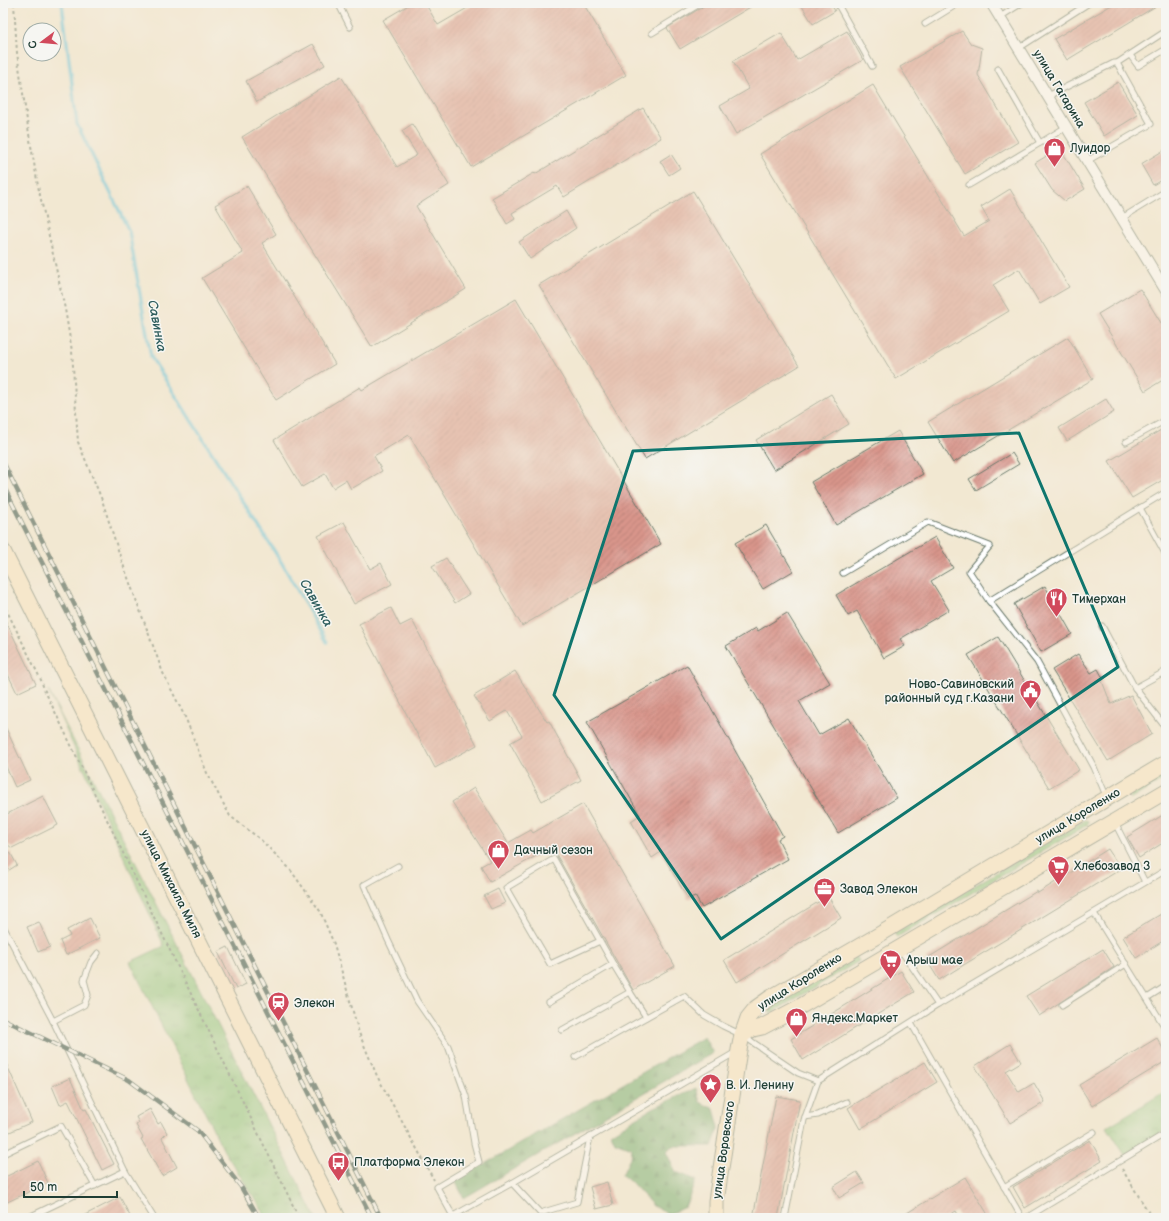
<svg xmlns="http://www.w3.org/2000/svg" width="1169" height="1221" viewBox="0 0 1169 1221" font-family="'Balsamiq Sans',sans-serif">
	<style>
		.grass { fill: url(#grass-tufts); stroke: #548158 }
		.forest { fill: url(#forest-firs); stroke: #467450 }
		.park { fill: url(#park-crowns); stroke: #548158 }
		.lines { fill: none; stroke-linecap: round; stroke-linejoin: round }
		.stream { stroke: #60c3de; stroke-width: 3.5 }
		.building { fill: url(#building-hatch) }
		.lane-casing { stroke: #69796b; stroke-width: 7 }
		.street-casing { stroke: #69796b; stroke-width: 12 }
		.secondary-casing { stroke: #69796b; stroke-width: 17 }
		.path { stroke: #69796b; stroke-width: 2; stroke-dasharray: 3 3; stroke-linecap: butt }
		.lane { stroke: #fff; stroke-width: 5 }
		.street { stroke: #fff; stroke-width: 10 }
		.secondary { stroke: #fbe6c4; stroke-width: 15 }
		.rail-casing { stroke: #1f3d34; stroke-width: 4.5 }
		.rail { stroke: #f6f6f2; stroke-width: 3; stroke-dasharray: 9; stroke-linecap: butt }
		.marked { fill: none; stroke: #0f766e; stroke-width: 3; stroke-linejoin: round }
		.labels { text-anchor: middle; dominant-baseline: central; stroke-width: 3; stroke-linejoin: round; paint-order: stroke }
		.street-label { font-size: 12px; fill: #1f3d34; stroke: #f6f6f2 }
		.poi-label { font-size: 12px; fill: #1f3d34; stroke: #f6f6f2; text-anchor: start }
		.water-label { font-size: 13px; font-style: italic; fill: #2f5e5e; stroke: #f6f6f2 }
	</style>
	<defs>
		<pattern id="grass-tufts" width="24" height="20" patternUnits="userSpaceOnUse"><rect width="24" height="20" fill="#88c57b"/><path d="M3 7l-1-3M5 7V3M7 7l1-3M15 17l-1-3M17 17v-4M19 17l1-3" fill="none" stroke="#6fa166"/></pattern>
		<pattern id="forest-firs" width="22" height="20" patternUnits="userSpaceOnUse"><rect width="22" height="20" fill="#6eaa6b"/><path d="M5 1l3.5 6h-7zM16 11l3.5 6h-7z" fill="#5a8c59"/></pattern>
		<pattern id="park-crowns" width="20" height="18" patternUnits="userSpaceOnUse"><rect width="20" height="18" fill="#88c57b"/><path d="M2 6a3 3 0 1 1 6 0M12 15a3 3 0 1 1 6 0" fill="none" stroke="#6fa166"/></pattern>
		<pattern id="building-hatch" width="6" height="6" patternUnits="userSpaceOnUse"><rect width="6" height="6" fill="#d9958b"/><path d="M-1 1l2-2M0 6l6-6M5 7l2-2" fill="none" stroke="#af7b72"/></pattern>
	</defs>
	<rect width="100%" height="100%" fill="#f6f6f2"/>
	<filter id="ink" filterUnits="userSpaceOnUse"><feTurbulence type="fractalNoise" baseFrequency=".025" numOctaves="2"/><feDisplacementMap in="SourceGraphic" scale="8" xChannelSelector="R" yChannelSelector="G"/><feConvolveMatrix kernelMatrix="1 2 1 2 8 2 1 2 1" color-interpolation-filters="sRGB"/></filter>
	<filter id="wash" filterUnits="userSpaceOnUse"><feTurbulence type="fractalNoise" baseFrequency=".012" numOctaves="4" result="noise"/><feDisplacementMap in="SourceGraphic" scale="16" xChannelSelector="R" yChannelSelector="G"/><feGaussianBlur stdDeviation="0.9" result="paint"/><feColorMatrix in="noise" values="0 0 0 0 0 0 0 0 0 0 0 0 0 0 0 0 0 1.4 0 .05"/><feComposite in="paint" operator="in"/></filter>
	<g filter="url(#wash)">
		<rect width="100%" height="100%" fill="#f2e8d2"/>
		<g class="grass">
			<polygon points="48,690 316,1218 266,1218 261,1208 224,1151 130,962 164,946"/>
			<polygon points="1166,771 1166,778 1131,799 1128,793"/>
			<polygon points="1085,820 1088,821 1087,825 897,937 894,933"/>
			<polygon points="856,956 859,961 771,1013 768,1008"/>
		</g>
		<g class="forest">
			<polygon points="704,1037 713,1053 464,1198 455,1181"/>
			<polygon points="696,1088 700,1102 714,1109 719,1127 712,1146 672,1146 666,1152 676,1172 696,1180 685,1207 669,1214 653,1206 635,1186 622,1175 630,1158 631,1148 615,1142 611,1133 653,1108"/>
		</g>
		<polygon class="park" points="1166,1091 1166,1130 1125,1155 1107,1127"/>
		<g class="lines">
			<polyline class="stream" points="62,3 77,124 129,231 151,357 280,560 327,642"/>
		</g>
		<g id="blocks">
			<g class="building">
				<polygon points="412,3 425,3 438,25 476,3 583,3 626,75 471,167 383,20"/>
				<polygon points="709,3 757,3 680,49 667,28"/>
				<polygon points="800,3 830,3 835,11 813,24"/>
				<polygon points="1115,3 1161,3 1067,60 1054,39"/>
				<polygon points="847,31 863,60 736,134 720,106 749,89 733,61 781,33 797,60"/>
				<polygon points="962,31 971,44 982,48 978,75 1018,142 965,174 900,67"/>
				<polygon points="313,44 325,65 257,102 246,81"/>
				<polygon points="341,76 397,167 417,155 402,131 412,124 449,185 416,206 466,289 372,347 242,137"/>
				<polygon points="1118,82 1138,115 1104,136 1084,102"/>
				<polygon points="873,85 964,236 989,221 981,207 1010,189 1069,287 1040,304 1019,269 993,285 1009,311 896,379 760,154"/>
				<polygon points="643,108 661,138 564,197 557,186 512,213 515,219 507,224 492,198 534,173 535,174"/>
				<polygon points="1060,148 1085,189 1065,201 1052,190 1035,163"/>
				<polygon points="1166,149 1166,177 1153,185 1141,164"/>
				<polygon points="671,154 680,168 669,175 660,161"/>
				<polygon points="247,186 276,234 262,243 335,364 276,400 202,278 243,253 215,205"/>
				<polygon points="693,191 799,366 645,459 539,285"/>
				<polygon points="566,211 576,228 530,259 519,242"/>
				<polygon points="1140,289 1166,331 1166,378 1145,391 1098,314"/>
				<polygon points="516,299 661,544 522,626 409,435 374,456 382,471 351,489 346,480 333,488 325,474 302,487 274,440 360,387 362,390"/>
				<polygon points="1068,337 1093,379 953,463 928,422"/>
				<polygon points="831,394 849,424 774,470 756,440"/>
				<polygon points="1106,399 1114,412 1067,441 1059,428"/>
				<polygon points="1166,427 1166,478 1132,498 1109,461"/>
				<polygon points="898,431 923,474 836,525 811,482"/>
				<polygon points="1012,453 1019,464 976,490 969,479"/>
				<polygon points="344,522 370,569 381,563 392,584 354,604 318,536"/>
				<polygon points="766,525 793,571 763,589 735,543"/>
				<polygon points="935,537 953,568 931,581 949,610 900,639 905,646 884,658 857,611 848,616 836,595"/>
				<polygon points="446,558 469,594 455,603 432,566"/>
				<polygon points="1045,586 1072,634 1041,652 1014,604"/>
				<polygon points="391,608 400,626 412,620 477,745 435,768 359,624"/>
				<polygon points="787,613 830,683 799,701 819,735 849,718 897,798 838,833 726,646 756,628 758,631"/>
				<polygon points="3,615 36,684 17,693 3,664"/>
				<polygon points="998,637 1079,770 1049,788 968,655"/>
				<polygon points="1078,654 1091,673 1098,669 1104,680 1102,681 1111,704 1131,695 1152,734 1108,761 1052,670"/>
				<polygon points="687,665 783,836 778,839 788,859 702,908 695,896 688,899 661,852 652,858 631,821 640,815 587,722"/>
				<polygon points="515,671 547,722 549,721 581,780 542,801 510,743 522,736 507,711 490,721 474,696"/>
				<polygon points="3,722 30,780 15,787 3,760"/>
				<polygon points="474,788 508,843 531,830 533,833 583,804 675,966 633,990 552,847 490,882 481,866 490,861 452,802"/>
				<polygon points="43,796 58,825 12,848 3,841 3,816"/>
				<polygon points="1166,813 1166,841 1139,858 1127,837"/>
				<polygon points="1108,849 1121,869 939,980 926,959 1037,891 1038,893"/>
				<polygon points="10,852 17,865 3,874 3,856"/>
				<polygon points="498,889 505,903 491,909 484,896"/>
				<polygon points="828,896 841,918 737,982 724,960"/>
				<polygon points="1166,911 1166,939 1136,958 1123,937"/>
				<polygon points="90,918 100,938 66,955 60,941 70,936 67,930"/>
				<polygon points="39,922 50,947 38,952 27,927"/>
				<polygon points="228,947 246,984 236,989 218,952"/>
				<polygon points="1103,949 1114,967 1039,1016 1026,996"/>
				<polygon points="901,971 914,992 803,1060 791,1039"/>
				<polygon points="1157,1038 1166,1054 1166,1061 1092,1106 1079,1085"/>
				<polygon points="1010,1044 1021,1062 1006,1071 1019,1092 1034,1083 1045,1102 1010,1123 975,1066"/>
				<polygon points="3,1056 32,1122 3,1135"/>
				<polygon points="925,1062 937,1082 860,1129 848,1108"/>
				<polygon points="70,1078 84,1110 86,1109 114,1164 102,1170 68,1101 60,1105 52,1086"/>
				<polygon points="776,1096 800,1100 778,1218 753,1218"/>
				<polygon points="150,1109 158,1124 161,1122 167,1133 162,1138 177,1167 162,1176 141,1139 143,1138 136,1125 139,1123 136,1117"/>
				<polygon points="1090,1140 1102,1161 1025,1208 1013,1187"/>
				<polygon points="38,1161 48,1183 3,1204 3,1178"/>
				<polygon points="857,1172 864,1183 839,1198 833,1187"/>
				<polygon points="965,1177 990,1218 960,1218 956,1211 945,1218 899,1218"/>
				<polygon points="607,1182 613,1205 596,1209 590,1187"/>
				<polygon points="120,1197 131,1218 79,1218"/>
			</g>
		</g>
	</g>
	<g filter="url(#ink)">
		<use href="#blocks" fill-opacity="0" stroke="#69796b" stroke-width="1"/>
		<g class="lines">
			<defs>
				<g id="lane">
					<polyline points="338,3 350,27"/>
					<polyline points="837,3 872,66"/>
					<polyline points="1000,17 1022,3"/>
					<polyline points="925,24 959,3"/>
					<polyline points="652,33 701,3"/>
					<polyline points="1019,48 1089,3"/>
					<polyline points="1130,55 1138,66 1163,51"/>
					<polyline points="1117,63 1166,31"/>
					<polyline points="998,69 1040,143 1066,127"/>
					<polyline points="1048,96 1114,63 1117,63 1151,124 1087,161"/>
					<polyline points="969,185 1040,143"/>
					<polyline points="1122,218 1166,191"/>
					<polyline points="1126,442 1166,420"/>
					<polyline points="1140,508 1166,555"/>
					<polyline points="843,573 928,522 990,546 969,571 989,601 1037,662 1094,767 1107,798"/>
					<polyline points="989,601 1166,492"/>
					<polyline points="1102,626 1135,688 1166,728"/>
					<polyline points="1135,688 1166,671"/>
					<polyline points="1115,823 1145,882"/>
					<polyline points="398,866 364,885 388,940 417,1001 448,1046 466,1096 474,1143 479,1162 437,1187 454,1218"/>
					<polyline points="1094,913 1166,1029"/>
					<polyline points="3,926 53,1021 125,1171"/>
					<polyline points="600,941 550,964 506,888 554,859 613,964"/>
					<polyline points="1147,998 1166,986"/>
					<polyline points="549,1002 613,964 630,992"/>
					<polyline points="938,1005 1166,870"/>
					<polyline points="1062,1005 1126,964"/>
					<polyline points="53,1021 84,1005 88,995 84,980 91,962 98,953"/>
					<polyline points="911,1023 1022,1218"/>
					<polyline points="562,1030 630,992 646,1017"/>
					<polyline points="575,1057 684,996 704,1015 723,1026 742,1035 798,1073 818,1081"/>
					<polyline points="805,1117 818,1115 847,1102"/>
					<polyline points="3,1154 61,1126 95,1186"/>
					<polyline points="512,1183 540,1213 577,1202 590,1137"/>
					<polyline points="1004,1187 1094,1132"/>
					<polyline points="453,1216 512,1183 736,1052"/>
					<polyline points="27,1218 125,1171 154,1218"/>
					<polyline points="785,1218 804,1120 818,1081 938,1005 900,949"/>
					<polyline points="1026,1218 1166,1133"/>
				</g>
				<polyline id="street" points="991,3 1166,291"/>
				<g id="secondary">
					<polyline points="3,551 338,1218"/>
					<polyline points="742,1035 753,1029 762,1027 796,1009 1166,791"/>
					<polyline points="716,1218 716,1201 739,1050 742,1035 748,1018 756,1008 770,998 877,936 1166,763"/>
				</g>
			</defs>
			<use href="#lane" class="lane-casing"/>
			<use href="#street" class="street-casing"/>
			<use href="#secondary" class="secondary-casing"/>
			<g class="path">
				<polyline points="14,3 17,53 29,134 38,186 65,309 72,351 78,442 102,500 120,556 163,673 186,719 207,773 230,816 260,839 289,868 320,911 334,944 359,1033 377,1076 434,1180"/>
				<polyline points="3,603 41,680 44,689 299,1218"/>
				<polyline points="1122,1169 1152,1218"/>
			</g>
			<use href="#lane" class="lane"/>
			<use href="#street" class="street"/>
			<use href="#secondary" class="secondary"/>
			<defs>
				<g id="rail">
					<polyline points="3,462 381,1218"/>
					<polyline points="3,485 372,1218"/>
					<polyline points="3,1019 129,1080 198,1131 241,1187 259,1218"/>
				</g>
			</defs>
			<use href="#rail" class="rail-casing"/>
			<use href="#rail" class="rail"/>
		</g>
	</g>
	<path d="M0 0H1169V1221H0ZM1019,433L1118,667L721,939L554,695L633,451Z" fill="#f2e8d2" fill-opacity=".55" fill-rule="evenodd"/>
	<path class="marked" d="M1019,433L1118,667L721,939L554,695L633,451Z"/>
	<defs>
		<symbol id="shop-pin" viewBox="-11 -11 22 30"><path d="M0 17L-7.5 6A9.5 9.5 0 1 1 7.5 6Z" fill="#d1495b" stroke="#f6f6f2"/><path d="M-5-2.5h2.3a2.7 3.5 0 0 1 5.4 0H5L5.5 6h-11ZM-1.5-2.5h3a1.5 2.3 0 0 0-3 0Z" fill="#fff"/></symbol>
		<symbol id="restaurant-pin" viewBox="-11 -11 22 30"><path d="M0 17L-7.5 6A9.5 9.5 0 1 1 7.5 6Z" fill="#d1495b" stroke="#f6f6f2"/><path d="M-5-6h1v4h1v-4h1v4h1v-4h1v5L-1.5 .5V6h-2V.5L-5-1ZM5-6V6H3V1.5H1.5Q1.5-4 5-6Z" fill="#fff"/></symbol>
		<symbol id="civic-pin" viewBox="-11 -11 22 30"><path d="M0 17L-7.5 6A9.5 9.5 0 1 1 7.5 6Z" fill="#d1495b" stroke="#f6f6f2"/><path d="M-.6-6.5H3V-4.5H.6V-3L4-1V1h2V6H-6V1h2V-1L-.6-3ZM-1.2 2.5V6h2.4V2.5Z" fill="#fff"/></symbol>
		<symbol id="supermarket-pin" viewBox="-11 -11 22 30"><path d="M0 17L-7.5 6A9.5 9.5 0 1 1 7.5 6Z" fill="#d1495b" stroke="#f6f6f2"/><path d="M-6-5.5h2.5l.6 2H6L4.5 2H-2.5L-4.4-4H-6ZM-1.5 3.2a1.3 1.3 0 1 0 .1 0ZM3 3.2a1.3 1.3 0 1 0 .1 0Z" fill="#fff"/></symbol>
		<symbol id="office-pin" viewBox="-11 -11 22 30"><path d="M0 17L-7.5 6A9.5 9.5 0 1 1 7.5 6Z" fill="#d1495b" stroke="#f6f6f2"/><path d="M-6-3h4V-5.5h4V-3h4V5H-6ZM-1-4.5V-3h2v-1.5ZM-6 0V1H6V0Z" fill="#fff"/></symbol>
		<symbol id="station-pin" viewBox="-11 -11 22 30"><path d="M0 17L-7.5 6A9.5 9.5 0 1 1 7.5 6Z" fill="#d1495b" stroke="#f6f6f2"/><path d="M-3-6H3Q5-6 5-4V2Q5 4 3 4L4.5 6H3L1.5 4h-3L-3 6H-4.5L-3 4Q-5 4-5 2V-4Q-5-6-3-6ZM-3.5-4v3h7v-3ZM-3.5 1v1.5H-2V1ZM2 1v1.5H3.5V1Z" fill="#fff"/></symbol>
		<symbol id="sight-pin" viewBox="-11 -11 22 30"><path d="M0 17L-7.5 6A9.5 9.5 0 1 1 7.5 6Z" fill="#d1495b" stroke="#f6f6f2"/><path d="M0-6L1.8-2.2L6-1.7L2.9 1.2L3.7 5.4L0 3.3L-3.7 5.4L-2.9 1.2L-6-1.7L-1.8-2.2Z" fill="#fff"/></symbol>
		<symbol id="bus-pin" viewBox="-11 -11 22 30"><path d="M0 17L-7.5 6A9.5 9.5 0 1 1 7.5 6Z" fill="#d1495b" stroke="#f6f6f2"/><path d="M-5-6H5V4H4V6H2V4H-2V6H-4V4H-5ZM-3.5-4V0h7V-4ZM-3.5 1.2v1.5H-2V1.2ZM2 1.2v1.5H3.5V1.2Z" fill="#fff"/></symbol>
	</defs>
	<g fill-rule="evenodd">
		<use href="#shop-pin" x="1042" y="136" width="25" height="34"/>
		<use href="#restaurant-pin" x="1044" y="586" width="25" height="34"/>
		<use href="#civic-pin" x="1018" y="678" width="25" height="34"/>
		<use href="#shop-pin" x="486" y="838" width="25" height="34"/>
		<use href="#supermarket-pin" x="1046" y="854" width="25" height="34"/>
		<use href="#office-pin" x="812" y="876" width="25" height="34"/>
		<use href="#supermarket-pin" x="878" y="948" width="25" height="34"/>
		<use href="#station-pin" x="266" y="990" width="25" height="34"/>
		<use href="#shop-pin" x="784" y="1006" width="25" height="34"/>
		<use href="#sight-pin" x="698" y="1072" width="25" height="34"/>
		<use href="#bus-pin" x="326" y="1150" width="25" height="34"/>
	</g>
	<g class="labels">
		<g class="street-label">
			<text transform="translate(1059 89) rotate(59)">улица Гагарина</text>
			<text transform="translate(1078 816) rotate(-31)">улица Короленко</text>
			<text transform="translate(171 884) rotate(63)">улица Михаила Миля</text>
			<text transform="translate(800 982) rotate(-32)">улица Короленко</text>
			<text transform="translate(724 1150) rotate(-82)">улица Воровского</text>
		</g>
		<g class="poi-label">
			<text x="1070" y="148">Луидор</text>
			<text x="1072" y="599">Тимерхан</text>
			<text x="1014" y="684" text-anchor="end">Ново-Савиновский<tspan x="1014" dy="14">районный суд г.Казани</tspan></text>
			<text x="514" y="850">Дачный сезон</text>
			<text x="1074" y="866">Хлебозавод 3</text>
			<text x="840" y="889">Завод Элекон</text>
			<text x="906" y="960">Арыш мае</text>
			<text x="294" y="1003">Элекон</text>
			<text x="812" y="1018">Яндекс.Маркет</text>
			<text x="726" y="1085">В. И. Ленину</text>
			<text x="354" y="1162">Платформа Элекон</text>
		</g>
		<g class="water-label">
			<text transform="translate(157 326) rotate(79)">Савинка</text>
			<text transform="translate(316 603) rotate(60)">Савинка</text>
		</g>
	</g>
	<rect width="1169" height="1221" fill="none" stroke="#f6f6f2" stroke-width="16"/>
	<g transform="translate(42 42) rotate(254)"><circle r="19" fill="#f6f6f2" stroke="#a0aca6"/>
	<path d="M0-3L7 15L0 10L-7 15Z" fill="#d1495b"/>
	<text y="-6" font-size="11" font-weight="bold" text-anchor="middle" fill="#1f3d34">С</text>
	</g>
	<path d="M24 1191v6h93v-6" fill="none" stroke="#1f3d34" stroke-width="2"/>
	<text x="30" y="1191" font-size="12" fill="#1f3d34" stroke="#f6f6f2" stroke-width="3" paint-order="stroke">50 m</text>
</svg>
